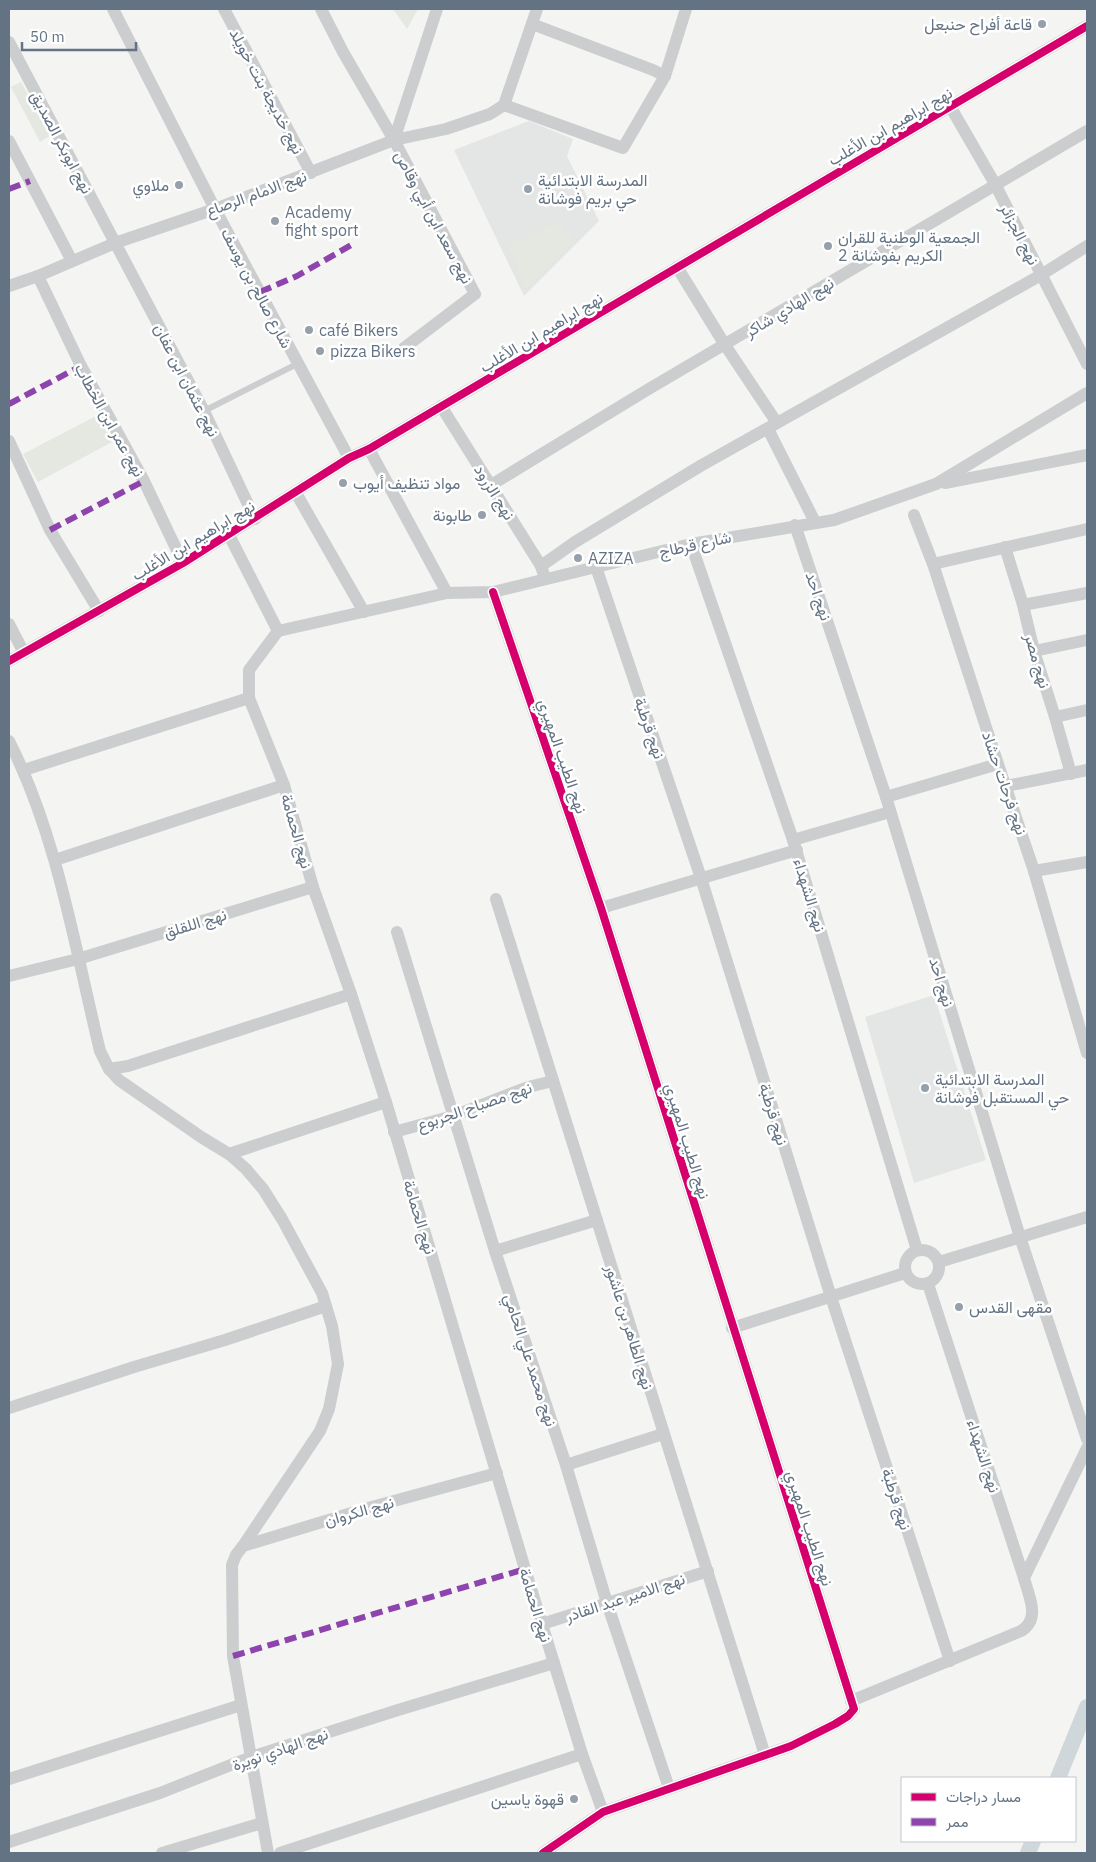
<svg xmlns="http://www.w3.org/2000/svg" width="1096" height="1862" viewBox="0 0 1096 1862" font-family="'IBM Plex Sans',Vazirmatn,sans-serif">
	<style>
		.built { fill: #e4e6e5 }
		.green { fill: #e4e8e0 }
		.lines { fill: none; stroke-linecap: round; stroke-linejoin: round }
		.canal { stroke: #d0d7da; stroke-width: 16 }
		.lane { stroke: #cccdce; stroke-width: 6 }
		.street { stroke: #cccdce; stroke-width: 12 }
		.quiet { stroke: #8e44ad; stroke-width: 6; stroke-dasharray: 12 6; stroke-linecap: butt }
		.cycleway-casing { stroke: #fff; stroke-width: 11 }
		.cycleway { stroke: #d6006c; stroke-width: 8 }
		.poi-dot { fill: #96a0aa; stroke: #fff; stroke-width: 2 }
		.labels { text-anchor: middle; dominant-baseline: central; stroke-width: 5; stroke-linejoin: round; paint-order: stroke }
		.poi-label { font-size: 16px; fill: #637384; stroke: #fff; text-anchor: start }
		.street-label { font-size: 16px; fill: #637384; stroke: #fff }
	</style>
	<rect width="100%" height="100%" fill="#f4f5f2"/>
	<g class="built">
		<polygon points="529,121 573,139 567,156 599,221 524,296 454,150"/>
		<polygon points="934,995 986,1160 914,1183 865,1017"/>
	</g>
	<g class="green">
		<polygon points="393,9 418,9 407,29"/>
		<polygon points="21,82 50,136 40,142 11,87"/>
		<polygon points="556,222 574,240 525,289 509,246"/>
		<polygon points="98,415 112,442 38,482 23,454"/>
	</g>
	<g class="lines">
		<g class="canal">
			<polyline points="1058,1778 1087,1707"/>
			<polyline points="1028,1853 1033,1841"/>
		</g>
		<polyline class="lane" points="204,411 297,364"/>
		<g class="street">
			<polyline points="113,9 215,209 349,458"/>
			<polyline points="224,9 311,173"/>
			<polyline points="321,9 343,52 394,140 475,294 404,348"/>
			<polyline points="532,24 653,70 665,76"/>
			<polyline points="9,42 204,411 255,519"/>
			<polyline points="504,105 623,148 665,76 686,9"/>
			<polyline points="504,105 537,9"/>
			<polyline points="950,106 995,184 1087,364"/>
			<polyline points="394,140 437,9"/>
			<polyline points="9,141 72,261"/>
			<polyline points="677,267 725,345 777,423"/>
			<polyline points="38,276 81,366 144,481 183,563"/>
			<polyline points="9,286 38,276 115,243 215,209 394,140 446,129 490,114 504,105"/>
			<polyline points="441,406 541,566 543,572"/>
			<polyline points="768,429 815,522"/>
			<polyline points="9,441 50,530 99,611"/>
			<polyline points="369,449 447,593"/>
			<polyline points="945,483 1087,455"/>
			<polyline points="491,485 647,390 1087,131"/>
			<polyline points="296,493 364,612"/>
			<polyline points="914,515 933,564 998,764 1034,871 1087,1053"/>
			<polyline points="795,525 886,797 1020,1237 1087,1439"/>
			<polyline points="229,535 278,631"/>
			<polyline points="691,544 793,840 917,1250"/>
			<polyline points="1005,547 1023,605 1034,651 1055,717 1071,774"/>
			<polyline points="933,564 1087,529"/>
			<polyline points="541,566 575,542 702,465 1041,275 1087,246"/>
			<polyline points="596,567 701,878 831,1297 950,1661"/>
			<polyline points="493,592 601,908 854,1709 848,1716 835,1724 791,1746 603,1812 543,1853"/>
			<polyline points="1023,605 1087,593"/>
			<polyline points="9,624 24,653"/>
			<polyline points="278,631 249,670 249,698 284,785 313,887 351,994 386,1102 525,1569 582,1754 603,1812"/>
			<polyline points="278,631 447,593 493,592 691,544 834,520 936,484 1087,393"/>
			<polyline points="1034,651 1087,640"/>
			<polyline points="9,661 183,563 349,458 369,449 1087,26"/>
			<polyline points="1055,717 1087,710"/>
			<path d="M9,741C57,835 75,948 100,1051L109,1069L128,1066L351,994"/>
			<polyline points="24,770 249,698"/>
			<polyline points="1006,786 1087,770"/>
			<polyline points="886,797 998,764"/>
			<polyline points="793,840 890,812"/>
			<polyline points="55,860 284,785"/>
			<polyline points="1034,871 1087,862"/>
			<polyline points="496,899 765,1755"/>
			<polyline points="601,908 797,850"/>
			<polyline points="397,932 495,1251 566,1465 607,1603 669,1788"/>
			<polyline points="9,976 78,959 313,887"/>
			<polyline points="109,1069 119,1080 201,1137 229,1154 246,1169 263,1189 282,1219 322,1293 332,1326 338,1364 329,1409 320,1431 243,1546"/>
			<polyline points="394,1132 453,1116 528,1087 553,1081"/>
			<polyline points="229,1154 386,1102"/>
			<circle cx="922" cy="1267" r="17"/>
			<polyline points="495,1251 597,1220"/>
			<polyline points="939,1262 1087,1217"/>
			<polyline points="732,1328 905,1273"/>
			<polyline points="9,1408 134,1367 225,1340 326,1306"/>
			<polyline points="566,1465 663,1434"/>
			<polyline points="1024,1578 1087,1448"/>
			<polyline points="542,1624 708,1571"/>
			<path d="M851,1701L1021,1631C1041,1619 1029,1597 1024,1578L928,1284"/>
			<polyline points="9,1779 241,1705"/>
			<polyline points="9,1842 160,1793 251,1757 398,1710 554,1663"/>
			<polyline points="162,1853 262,1823"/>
			<polyline points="268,1853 233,1656 232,1565 236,1555 243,1546 368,1508 497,1473"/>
			<polyline points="280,1853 582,1754"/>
		</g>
		<g class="quiet">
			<polyline points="9,189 30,181"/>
			<polyline points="260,292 297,276 353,244"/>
			<polyline points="9,404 81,366"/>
			<polyline points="50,530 144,481"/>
			<polyline points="233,1656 525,1569"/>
		</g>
		<defs>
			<g id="cycleway">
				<polyline points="493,592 601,908 854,1709 848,1716 835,1724 791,1746 603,1812 543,1853"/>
				<polyline points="9,661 183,563 349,458 369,449 1087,26"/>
			</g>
		</defs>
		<use href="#cycleway" class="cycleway-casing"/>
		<use href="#cycleway" class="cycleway"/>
	</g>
	<g class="poi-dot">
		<circle cx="1042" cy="24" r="5"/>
		<circle cx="179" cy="185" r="5"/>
		<circle cx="528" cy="189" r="5"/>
		<circle cx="275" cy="221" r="5"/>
		<circle cx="828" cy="246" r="5"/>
		<circle cx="309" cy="330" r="5"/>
		<circle cx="320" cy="351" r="5"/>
		<circle cx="343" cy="483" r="5"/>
		<circle cx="482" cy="515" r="5"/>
		<circle cx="578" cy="558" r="5"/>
		<circle cx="925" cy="1088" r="5"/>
		<circle cx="959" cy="1307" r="5"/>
		<circle cx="574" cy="1799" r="5"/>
	</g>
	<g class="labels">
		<g class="poi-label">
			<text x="1032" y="24" text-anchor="end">قاعة أفراح حنبعل</text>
			<text x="538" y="180">المدرسة الابتدائية<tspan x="538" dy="18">حي بريم فوشانة</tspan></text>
			<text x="169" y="185" text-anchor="end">ملاوي</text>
			<text x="285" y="212">Academy<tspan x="285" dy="18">fight sport</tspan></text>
			<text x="838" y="237">الجمعية الوطنية للقران<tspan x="838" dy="18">الكريم بفوشانة 2</tspan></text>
			<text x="319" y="330">café Bikers</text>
			<text x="330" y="351">pizza Bikers</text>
			<text x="353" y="483">مواد تنظيف أيوب</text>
			<text x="472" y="515" text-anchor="end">طابونة</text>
			<text x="588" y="558">AZIZA</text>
			<text x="935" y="1079">المدرسة الابتدائية<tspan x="935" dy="18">حي المستقبل فوشانة</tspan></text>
			<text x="969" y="1307">مقهى القدس</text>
			<text x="564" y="1799" text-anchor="end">قهوة ياسين</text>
		</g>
		<g class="street-label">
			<text transform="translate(267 91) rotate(62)">نهج خديجة بنت خويلد</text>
			<text transform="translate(890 126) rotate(-30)">نهج ابراهيم ابن الأغلب</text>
			<text transform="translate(62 142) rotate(62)">نهج ابوبكر الصديق</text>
			<text transform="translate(256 193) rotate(-20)">نهج الامام الرصاع</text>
			<text transform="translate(434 217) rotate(62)">نهج سعد ابن أبي وقاص</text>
			<text transform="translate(1020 234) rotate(63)">نهج الجزائر</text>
			<text transform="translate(257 288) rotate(62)">شارع صالح بن يوسف</text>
			<text transform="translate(789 307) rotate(-31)">نهج الهادي شاكر</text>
			<text transform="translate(541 332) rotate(-31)">نهج ابراهيم ابن الأغلب</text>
			<text transform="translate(187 380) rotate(63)">نهج عثمان ابن عفان</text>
			<text transform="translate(110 420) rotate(61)">نهج عمر ابن الخطاب</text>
			<text transform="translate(495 492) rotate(58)">نهج الزرود</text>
			<text transform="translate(193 540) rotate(-31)">نهج ابراهيم ابن الأغلب</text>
			<text transform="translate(695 544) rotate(-12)">شارع قرطاج</text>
			<text transform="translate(819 596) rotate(71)">نهج احد</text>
			<text transform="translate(1038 661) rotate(74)">نهج مصر</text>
			<text transform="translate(650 728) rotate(71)">نهج قرطبة</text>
			<text transform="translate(563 756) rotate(71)">نهج الطيب المهيري</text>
			<text transform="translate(1005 783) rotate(71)">نهج فرحات حشاد</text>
			<text transform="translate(297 831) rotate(74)">نهج الحمامة</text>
			<text transform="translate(810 895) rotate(73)">نهج الشهداء</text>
			<text transform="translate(195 923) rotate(-17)">نهج اللقلق</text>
			<text transform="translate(942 982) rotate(73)">نهج احد</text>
			<text transform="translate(474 1106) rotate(-19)">نهج مصباح الجربوع</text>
			<text transform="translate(774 1114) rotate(73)">نهج قرطبة</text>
			<text transform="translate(688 1141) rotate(73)">نهج الطيب المهيري</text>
			<text transform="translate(420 1217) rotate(73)">نهج الحمامة</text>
			<text transform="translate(630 1327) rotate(73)">نهج الطاهر بن عاشور</text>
			<text transform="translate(531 1360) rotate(72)">نهج محمد علي الحامي</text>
			<text transform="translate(984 1456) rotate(72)">نهج الشهداء</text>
			<text transform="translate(897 1499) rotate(72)">نهج قرطبة</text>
			<text transform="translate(359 1511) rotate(-16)">نهج الكروان</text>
			<text transform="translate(810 1528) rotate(72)">نهج الطيب المهيري</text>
			<text transform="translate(625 1597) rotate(-18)">نهج الامير عبد القادر</text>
			<text transform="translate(536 1605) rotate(73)">نهج الحمامة</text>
			<text transform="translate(280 1749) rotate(-19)">نهج الهادي نويرة</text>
		</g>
	</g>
	<rect width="1096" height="1862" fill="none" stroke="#637384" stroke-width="20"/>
	<rect x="901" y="1777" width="175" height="65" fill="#ffffff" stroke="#c1c7ce"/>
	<rect x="911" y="1793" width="25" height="8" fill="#d6006c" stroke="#c1c7ce"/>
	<text x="946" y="1802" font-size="15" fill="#637384">مسار دراجات</text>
	<rect x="911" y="1818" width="25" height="8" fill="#8e44ad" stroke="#c1c7ce"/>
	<text x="946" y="1827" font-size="15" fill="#637384">ممر</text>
	<path d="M22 42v8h114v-8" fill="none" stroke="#637384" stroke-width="2.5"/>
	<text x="30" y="42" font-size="15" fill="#637384" stroke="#ffffff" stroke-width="4" paint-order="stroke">50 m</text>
</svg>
